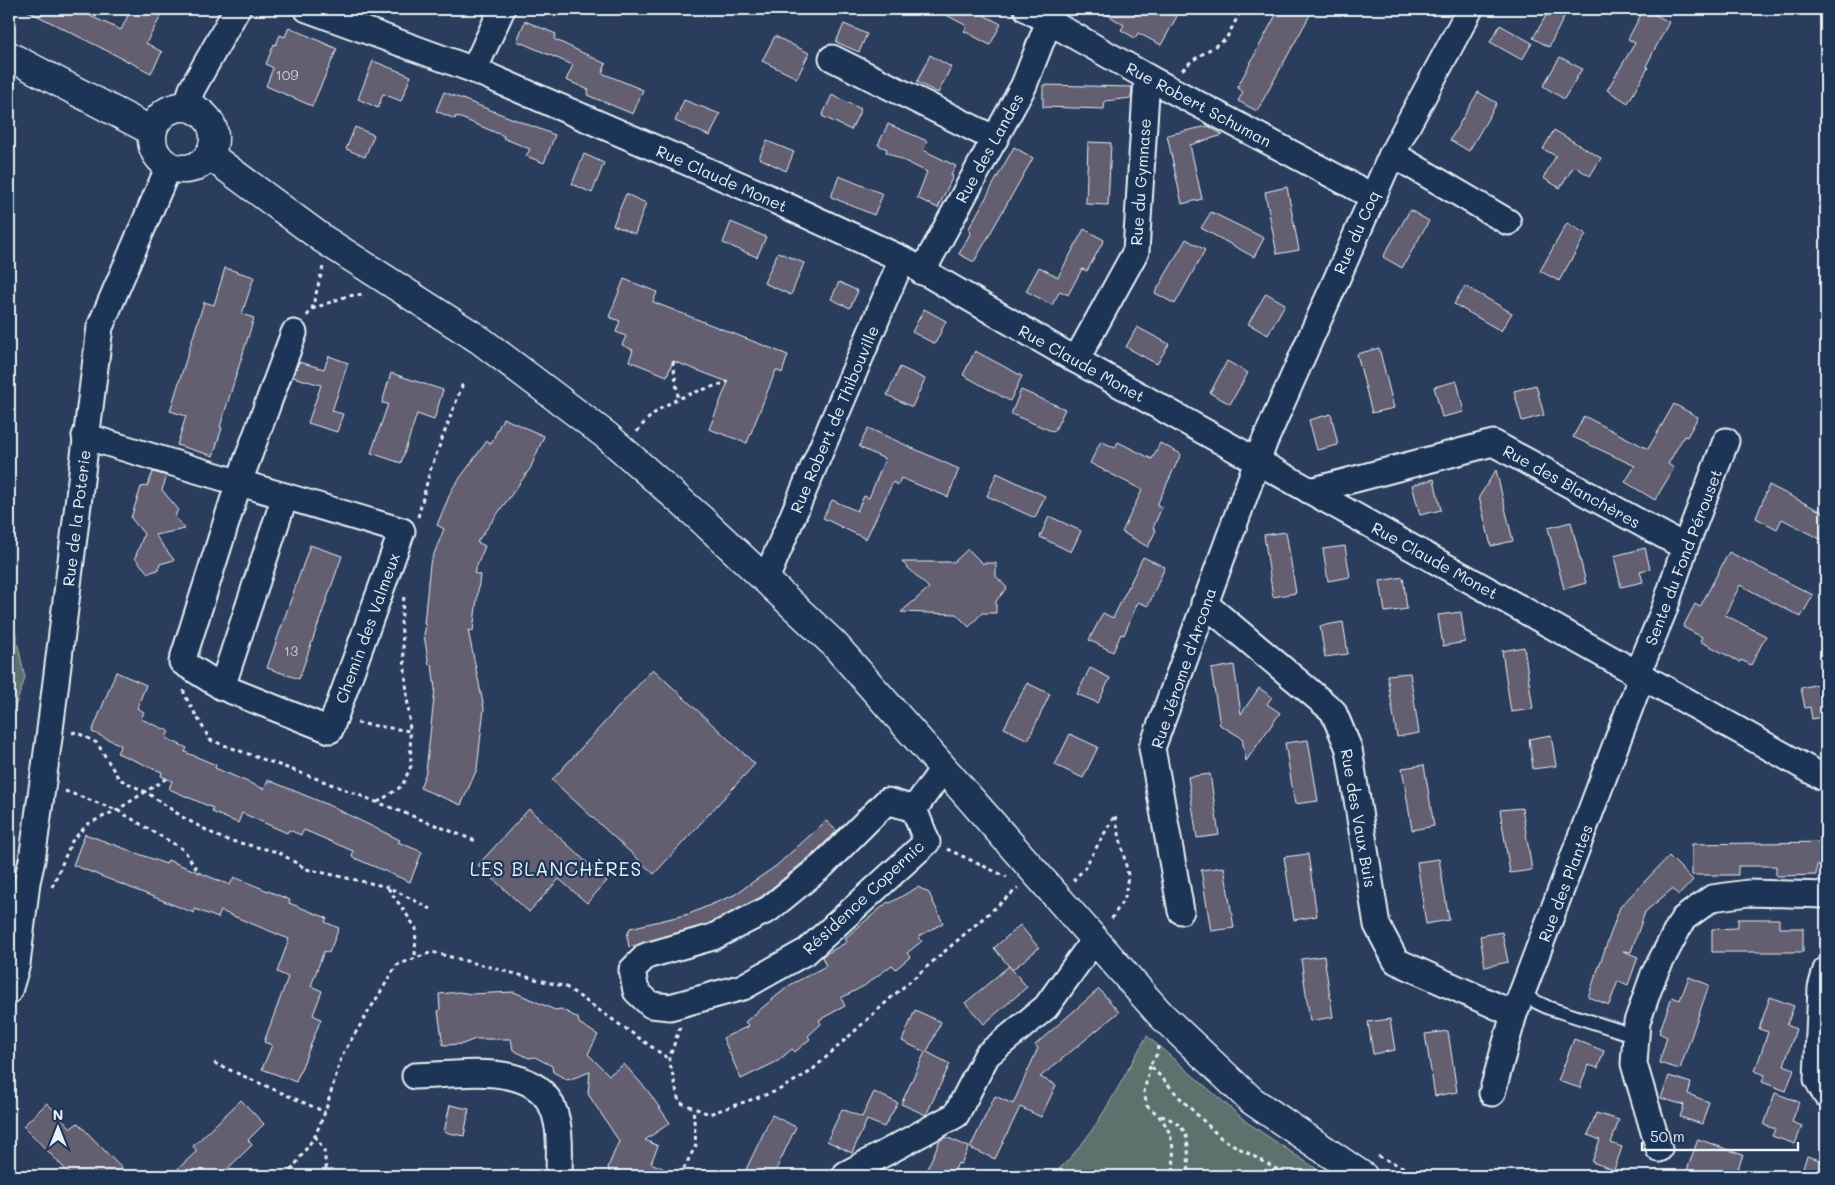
<svg xmlns="http://www.w3.org/2000/svg" width="1835" height="1185" viewBox="0 0 1835 1185" font-family="Mali,sans-serif">
	<style>
		.green { fill: #5d726d; stroke: #a2b2b2 }
		.building { fill: #645f71; stroke: #e8f1f8 }
		.lines { fill: none; stroke-linecap: round; stroke-linejoin: round }
		.service-casing { stroke: #e8f1f8; stroke-width: 16 }
		.minor-casing { stroke: #e8f1f8; stroke-width: 29 }
		.tertiary-casing { stroke: #e8f1f8; stroke-width: 31 }
		.path { stroke: #e8f1f8; stroke-width: 3; stroke-dasharray: 4 4; stroke-linecap: butt }
		.service { stroke: #1d3557; stroke-width: 12 }
		.minor { stroke: #1d3557; stroke-width: 25 }
		.tertiary { stroke: #1d3557; stroke-width: 28 }
		.labels { text-anchor: middle; dominant-baseline: central; stroke-width: 4.5; stroke-linejoin: round; paint-order: stroke }
		.number-label { font-size: 14px; fill: #c7ccd6 }
		.street-label { font-size: 16px; fill: #e8f1f8; stroke: #1d3557 }
		.quarter-label { font-size: 19px; letter-spacing: 1px; fill: #e8f1f8; stroke: #1d3557 }
	</style>
	<rect width="100%" height="100%" fill="#2b3d5c"/>
	<filter id="ink" filterUnits="userSpaceOnUse"><feTurbulence type="fractalNoise" baseFrequency=".02" numOctaves="2"/><feDisplacementMap in="SourceGraphic" scale="10" xChannelSelector="R" yChannelSelector="G"/><feConvolveMatrix kernelMatrix="1 2 1 2 8 2 1 2 1" color-interpolation-filters="sRGB"/></filter>
	<g filter="url(#ink)">
		<g class="green">
			<polygon points="9,628 15,631 25,678 13,713 9,709"/>
			<path d="M1147,1036L1248,1123L1327,1176H1051C1094,1141 1119,1083 1147,1036Z"/>
		</g>
		<g class="building">
			<polygon points="24,9 75,9 121,30 131,9 165,9 146,43 162,52 151,73"/>
			<polygon points="935,9 972,9 1001,24 990,45 964,31 967,26"/>
			<polygon points="1098,9 1181,9 1161,45 1138,33 1135,38 1121,30 1124,25"/>
			<polygon points="1279,9 1304,9 1310,15 1257,111 1238,101 1243,92 1237,88"/>
			<polygon points="1550,9 1568,9 1549,47 1533,38"/>
			<polygon points="1644,9 1669,22 1646,66 1648,68 1628,103 1607,90 1635,43 1628,39"/>
			<polygon points="525,21 556,34 554,39 606,64 602,73 643,90 633,114 587,95 589,90 566,80 573,65 517,41"/>
			<polygon points="844,24 867,34 859,52 836,42"/>
			<polygon points="1500,25 1532,43 1522,60 1490,42"/>
			<polygon points="289,27 337,49 312,106 266,86 273,68 266,64 274,44 276,45 280,35 285,37"/>
			<polygon points="775,36 809,53 797,78 762,61"/>
			<polygon points="930,55 951,67 938,93 917,82"/>
			<polygon points="1560,57 1582,69 1564,99 1543,86"/>
			<polygon points="373,61 411,76 401,101 383,94 378,108 358,99"/>
			<polygon points="1043,85 1132,87 1131,98 1105,101 1104,109 1043,107"/>
			<polygon points="444,92 555,135 544,163 526,156 530,149 503,138 504,136 456,116 455,119 436,111"/>
			<polygon points="1478,92 1497,103 1469,151 1450,140"/>
			<polygon points="832,95 861,109 851,130 822,116"/>
			<polygon points="684,100 720,114 710,136 675,121"/>
			<polygon points="888,124 927,141 923,150 956,166 951,175 953,176 938,208 917,198 927,172 886,152 887,149 878,145"/>
			<polygon points="1208,126 1223,135 1190,145 1202,199 1182,204 1167,135"/>
			<polygon points="355,127 374,135 365,157 346,149"/>
			<polygon points="1554,130 1601,158 1590,176 1574,166 1560,188 1543,178 1556,156 1543,149"/>
			<polygon points="767,141 794,152 786,171 759,158"/>
			<polygon points="1088,142 1111,143 1108,205 1086,204"/>
			<polygon points="1014,147 1033,158 974,262 959,254 971,232 968,230"/>
			<polygon points="584,154 604,163 592,193 572,184"/>
			<polygon points="839,176 883,194 874,215 831,197"/>
			<polygon points="1287,187 1299,250 1277,254 1265,192"/>
			<polygon points="626,194 646,203 635,234 613,225"/>
			<polygon points="1410,210 1429,221 1402,268 1383,257"/>
			<polygon points="1211,212 1264,238 1254,257 1201,228"/>
			<polygon points="731,222 766,237 757,257 723,243"/>
			<polygon points="1567,223 1586,234 1559,281 1540,271"/>
			<polygon points="1084,229 1104,240 1087,271 1082,269 1068,295 1060,291 1052,305 1026,291 1039,267 1058,277"/>
			<polygon points="1186,239 1205,250 1175,304 1155,293"/>
			<polygon points="778,252 804,263 791,295 764,283"/>
			<polygon points="225,268 254,277 242,314 254,318 220,427 222,428 213,456 177,445 186,416 170,411 204,302 214,305"/>
			<polygon points="624,279 657,292 653,302 788,355 782,373 776,370 747,443 709,429 728,382 673,361 667,376 629,361 633,350 622,345 626,336 616,332 620,321 609,317"/>
			<polygon points="839,282 858,291 850,308 831,299"/>
			<polygon points="1465,286 1512,313 1501,331 1454,304"/>
			<polygon points="1266,293 1285,304 1268,335 1248,324"/>
			<polygon points="924,309 946,321 935,344 912,332"/>
			<polygon points="1137,327 1169,344 1157,364 1126,347"/>
			<polygon points="1379,348 1394,408 1372,413 1357,354"/>
			<polygon points="975,351 1022,376 1010,401 963,375"/>
			<polygon points="329,356 348,363 332,411 343,414 337,432 308,423 321,385 293,377 299,362 324,369"/>
			<polygon points="1227,361 1248,373 1230,404 1210,393"/>
			<polygon points="900,367 925,379 912,407 887,395"/>
			<polygon points="391,373 443,390 434,420 417,414 401,463 371,453 388,404 382,403"/>
			<polygon points="1457,381 1464,412 1442,417 1434,387"/>
			<polygon points="1536,385 1544,415 1522,421 1514,391"/>
			<polygon points="1021,390 1065,409 1054,432 1011,414"/>
			<polygon points="1674,404 1698,417 1687,437 1684,436 1668,464 1674,468 1655,500 1625,482 1635,466 1573,437 1584,416 1648,449"/>
			<polygon points="1331,414 1338,445 1317,450 1309,420"/>
			<polygon points="503,418 544,436 530,469 477,542 485,546 474,573 480,575 473,631 468,630 484,708 477,769 461,805 420,788 426,772 435,689 432,665 429,665 424,635 426,625 424,624 430,564 444,529 437,525 452,489 487,441 491,444"/>
			<polygon points="868,428 959,469 948,497 901,478 898,485 893,482 866,539 823,518 832,500 857,511 864,496 869,498 885,459 859,447"/>
			<polygon points="1101,441 1115,448 1118,442 1152,459 1160,443 1181,454 1157,505 1162,507 1153,528 1156,530 1148,547 1122,532 1142,490 1090,463"/>
			<polygon points="1496,470 1513,541 1491,546 1479,497"/>
			<polygon points="153,472 167,476 162,490 178,509 175,517 185,529 155,535 174,560 160,564 158,570 148,573 135,558 144,534 131,518 141,487 147,486"/>
			<polygon points="997,473 1045,496 1035,518 987,496"/>
			<polygon points="1434,479 1441,510 1420,515 1412,485"/>
			<polygon points="1769,485 1826,514 1826,542 1782,519 1777,529 1756,518"/>
			<polygon points="1049,516 1081,531 1071,552 1040,537"/>
			<polygon points="1571,522 1586,583 1564,589 1548,528"/>
			<polygon points="1286,532 1296,593 1273,597 1264,535"/>
			<polygon points="310,545 342,556 299,679 267,668"/>
			<polygon points="1345,546 1350,577 1328,581 1323,549"/>
			<polygon points="1645,548 1650,569 1640,571 1643,582 1621,587 1614,556"/>
			<polygon points="968,549 982,563 996,563 996,576 1007,588 996,601 996,613 982,613 969,627 956,614 901,612 929,588 902,562 954,562"/>
			<polygon points="1729,552 1813,595 1801,617 1740,585 1725,615 1766,636 1751,665 1741,660 1740,662 1700,641 1702,637 1683,627 1695,604 1700,607"/>
			<polygon points="1143,557 1165,567 1148,606 1138,602 1124,635 1121,634 1113,652 1089,640 1103,613 1113,618"/>
			<polygon points="1403,577 1407,609 1385,612 1380,581"/>
			<polygon points="1461,612 1465,642 1443,646 1438,615"/>
			<polygon points="1343,622 1348,654 1325,657 1320,626"/>
			<polygon points="1524,647 1533,709 1511,712 1502,651"/>
			<polygon points="1234,665 1241,714 1259,688 1272,697 1267,704 1280,713 1246,761 1242,738 1220,725 1211,669"/>
			<polygon points="1090,668 1110,678 1098,703 1077,694"/>
			<polygon points="653,669 755,764 654,874 552,780"/>
			<polygon points="116,672 146,685 137,708 144,712 141,719 169,731 166,738 187,748 185,752 216,765 215,768 264,789 268,780 326,804 400,840 398,842 422,852 410,882 352,857 353,851 304,830 301,835 289,830 287,833 242,813 238,823 212,812 213,808 169,789 172,781 161,776 162,772 117,753 121,745 92,732"/>
			<polygon points="1410,673 1419,733 1397,737 1387,675"/>
			<polygon points="1826,682 1826,716 1812,719 1810,707 1805,708 1801,688"/>
			<polygon points="1027,683 1050,694 1028,740 1004,728"/>
			<polygon points="1070,734 1098,747 1083,778 1055,765"/>
			<polygon points="1551,735 1556,766 1533,769 1529,739"/>
			<polygon points="1308,740 1318,801 1295,804 1285,743"/>
			<polygon points="1424,765 1434,826 1412,830 1402,768"/>
			<polygon points="1210,774 1219,835 1197,838 1188,777"/>
			<polygon points="1522,808 1532,870 1510,873 1500,810"/>
			<polygon points="529,809 607,881 587,903 559,879 529,912 478,865"/>
			<polygon points="826,821 837,831 813,854 761,897 708,924 629,947 627,936 630,928 689,914 734,895 776,866"/>
			<polygon points="85,834 166,864 168,860 230,885 234,877 290,900 289,903 327,918 325,922 339,928 329,953 324,951 311,986 322,991 313,1015 321,1019 296,1082 262,1069 272,1045 264,1042 288,977 277,972 289,939 221,911 218,918 195,909 194,913 73,865"/>
			<polygon points="1826,842 1826,865 1817,865 1816,875 1776,876 1776,866 1738,866 1738,875 1692,875 1692,844"/>
			<polygon points="1308,854 1317,916 1294,920 1284,857"/>
			<polygon points="1669,856 1693,880 1679,895 1672,889 1645,912 1631,952 1623,951 1638,957 1628,985 1618,981 1609,1005 1588,997 1620,907"/>
			<polygon points="1439,859 1449,920 1426,924 1417,862"/>
			<polygon points="1224,867 1234,928 1211,931 1201,870"/>
			<polygon points="918,887 929,893 943,923 918,937 922,941 907,953 910,957 896,969 892,965 864,986 841,998 845,1006 819,1020 821,1024 808,1036 810,1039 795,1052 792,1049 778,1061 741,1079 723,1038 749,1026 745,1022 790,985 826,966 822,957 824,955 847,942 845,938 888,902 890,903"/>
			<polygon points="1738,919 1779,919 1779,928 1803,928 1803,952 1712,952 1712,929 1738,928"/>
			<polygon points="1020,925 1039,948 1012,970 994,948"/>
			<polygon points="1502,932 1508,962 1485,967 1480,936"/>
			<polygon points="1324,956 1333,1017 1310,1021 1301,959"/>
			<polygon points="1009,966 1027,987 984,1024 965,1003"/>
			<polygon points="1689,977 1709,985 1680,1069 1659,1063 1667,1037 1659,1033 1672,997 1680,1000"/>
			<polygon points="1099,989 1119,1012 1040,1077 1056,1085 1041,1117 1020,1107 995,1159 970,1148 995,1096 1013,1104 1038,1048 1035,1045"/>
			<polygon points="459,992 471,994 514,992 555,1010 561,1009 578,1018 579,1023 598,1035 588,1054 609,1075 624,1064 648,1091 670,1123 645,1140 658,1146 651,1163 680,1176 611,1176 608,1167 619,1141 588,1094 590,1072 568,1080 553,1072 552,1066 535,1057 529,1058 513,1050 511,1039 475,1039 463,1044 443,1045 438,1011 440,1010 439,994"/>
			<polygon points="1770,997 1794,1006 1787,1025 1796,1029 1784,1065 1794,1069 1786,1091 1762,1082 1765,1075 1755,1071 1768,1032 1759,1029"/>
			<polygon points="915,1010 941,1022 927,1052 950,1064 926,1115 901,1104 925,1052 902,1041"/>
			<polygon points="1390,1019 1395,1050 1373,1054 1368,1022"/>
			<polygon points="1448,1031 1457,1092 1435,1096 1425,1034"/>
			<polygon points="1574,1039 1604,1051 1598,1068 1588,1065 1580,1088 1558,1081"/>
			<polygon points="1669,1076 1691,1083 1688,1094 1709,1102 1702,1124 1680,1117 1684,1105 1661,1098"/>
			<polygon points="874,1092 898,1103 884,1127 867,1120 852,1153 827,1141 842,1109 862,1117"/>
			<polygon points="1775,1093 1799,1102 1792,1122 1802,1126 1795,1144 1772,1136 1775,1129 1764,1125"/>
			<polygon points="241,1100 264,1124 248,1140 252,1145 220,1176 170,1176 197,1151 193,1146"/>
			<polygon points="47,1103 71,1128 78,1123 129,1176 72,1176 23,1126"/>
			<polygon points="450,1105 469,1109 464,1136 444,1132"/>
			<polygon points="1596,1113 1619,1120 1611,1143 1622,1147 1614,1170 1592,1162 1600,1140 1588,1135"/>
			<polygon points="772,1115 796,1127 773,1176 743,1176"/>
			<polygon points="946,1137 969,1147 961,1164 958,1163 952,1176 924,1176 940,1140"/>
			<polygon points="1698,1139 1743,1155 1735,1176 1685,1176"/>
			<polygon points="1807,1156 1826,1162 1826,1176 1800,1176"/>
		</g>
		<g class="lines">
			<defs>
				<polyline id="service" points="1522,995 1549,1008 1636,1036"/>
				<g id="minor">
					<polyline points="307,9 474,70 761,194 902,259 1076,360 1826,779"/>
					<polyline points="1027,9 1147,77 1372,196"/>
					<polyline points="832,58 995,139"/>
					<polyline points="474,70 502,9"/>
					<polyline points="186,107 192,89 237,9"/>
					<polyline points="1392,154 1508,222"/>
					<polyline points="922,272 1024,85 1049,21"/>
					<polyline points="1076,360 1136,251 1147,77"/>
					<path d="M85,436C190,469 296,499 402,531L330,730L222,687L182,662L239,482L294,333"/>
					<polyline points="1310,491 1493,443 1685,547"/>
					<polyline points="766,579 902,259"/>
					<polyline points="1204,603 1333,711 1349,749 1377,925 1396,961 1514,1014"/>
					<polyline points="222,687 285,496"/>
					<polygon points="887,801 914,809 927,842 807,951 743,987 670,1007 651,1005 636,991 632,970 646,956 713,937 769,909 823,865"/>
					<polyline points="914,809 943,769"/>
					<polyline points="1181,911 1152,748 1264,443 1392,154 1470,9"/>
					<polyline points="1826,970 1821,988 1817,1079 1826,1095"/>
					<polyline points="9,991 17,964 27,882 32,860 49,738 100,327 169,166"/>
					<path d="M415,1076C463,1075 545,1058 557,1122C561,1139 559,1159 559,1176"/>
					<polyline points="1492,1093 1514,1014 1638,686 1638,673 1664,610 1685,547 1726,441"/>
					<polyline points="1659,1149 1634,1064 1637,1022 1654,974 1683,919 1712,898 1748,893 1826,895"/>
					<polyline points="846,1174 956,1115 987,1055 1046,1007 1094,940"/>
				</g>
				<g id="tertiary">
					<polyline points="9,56 152,131"/>
					<circle cx="183" cy="138" r="31"/>
					<polyline points="209,155 323,239 480,340 607,436 701,519 834,644 1161,1015 1251,1100 1363,1176"/>
				</g>
			</defs>
			<use href="#service" class="service-casing"/>
			<use href="#minor" class="minor-casing"/>
			<use href="#tertiary" class="tertiary-casing"/>
			<g class="path">
				<polyline points="1182,70 1193,60 1226,39 1242,9"/>
				<polyline points="312,309 347,296 365,294"/>
				<polyline points="307,316 312,309 323,267"/>
				<polyline points="673,361 678,397"/>
				<path d="M637,432C659,400 693,393 728,382"/>
				<polyline points="418,517 430,471 463,383"/>
				<polyline points="404,597 401,621 410,731"/>
				<polyline points="184,690 184,694 210,740 323,781 476,841"/>
				<polyline points="357,723 410,731 411,766 402,786 378,802"/>
				<polyline points="72,733 76,732 97,743 119,779 146,792 184,818 223,839 278,852 306,869 388,887 431,909"/>
				<polyline points="65,791 117,810 184,850 199,873"/>
				<polyline points="947,849 1007,877"/>
				<polyline points="1073,881 1084,869 1115,815 1128,875 1125,897 1111,920 1113,922"/>
				<polyline points="52,887 72,841 88,824 117,810 167,778"/>
				<polyline points="388,888 416,928 415,958"/>
				<polyline points="680,1027 669,1059 679,1102 709,1114 777,1091 810,1072 893,996 1018,888"/>
				<polyline points="1158,1046 1157,1054 1150,1065 1182,1100 1221,1138 1289,1176"/>
				<polyline points="214,1063 325,1112"/>
				<path d="M1150,1066L1144,1092L1147,1106C1173,1124 1175,1146 1173,1176"/>
				<path d="M1161,1116C1196,1126 1186,1149 1189,1176"/>
				<polyline points="315,1136 324,1150 327,1176"/>
				<polyline points="1378,1156 1423,1176"/>
				<polyline points="285,1176 293,1168 315,1136 325,1112 342,1055 397,965 432,952 566,987 669,1059"/>
				<polyline points="680,1176 696,1145 693,1108"/>
			</g>
			<use href="#service" class="service"/>
			<use href="#minor" class="minor"/>
			<use href="#tertiary" class="tertiary"/>
		</g>
	</g>
	<g class="labels">
		<g class="number-label">
			<text x="287" y="74">109</text>
			<text x="291" y="650">13</text>
		</g>
		<g class="street-label">
			<text transform="translate(1199 104) rotate(28)">Rue Robert Schuman</text>
			<text transform="translate(989 148) rotate(-61)">Rue des Landes</text>
			<text transform="translate(722 178) rotate(24)">Rue Claude Monet</text>
			<text transform="translate(1140 182) rotate(-86)">Rue du Gymnase</text>
			<text transform="translate(1356 232) rotate(-66)">Rue du Coq</text>
			<text transform="translate(1082 363) rotate(29)">Rue Claude Monet</text>
			<text transform="translate(834 419) rotate(-67)">Rue Robert de Thibouville</text>
			<text transform="translate(1572 486) rotate(29)">Rue des Blanchères</text>
			<text transform="translate(76 518) rotate(-83)">Rue de la Poterie</text>
			<text transform="translate(1683 557) rotate(-69)">Sente du Fond Pérouset</text>
			<text transform="translate(1435 560) rotate(29)">Rue Claude Monet</text>
			<text transform="translate(367 628) rotate(-70)">Chemin des Valmeux</text>
			<text transform="translate(1183 668) rotate(-71)">Rue Jérome d'Arcona</text>
			<text transform="translate(1359 818) rotate(80)">Rue des Vaux Buis</text>
			<text transform="translate(1565 883) rotate(-69)">Rue des Plantes</text>
			<text transform="translate(863 897) rotate(-43)">Résidence Copernic</text>
		</g>
		<g class="quarter-label">
			<text x="556" y="868">LES BLANCHÈRES</text>
		</g>
	</g>
	<rect width="1835" height="1185" fill="none" stroke="#1d3557" stroke-width="30"/>
	<rect x="15" y="15" width="1805" height="1155" fill="none" stroke="#e8f1f8" stroke-width="2" filter="url(#ink)"/>
	<g transform="translate(58 1128)" stroke="#1d3557" stroke-width="4" paint-order="stroke">
	<path d="M0-4L9 19L0 12L-9 19Z" fill="#e8f1f8"/>
	<text y="-8" font-size="14" font-weight="bold" text-anchor="middle" fill="#e8f1f8">N</text>
	</g>
	<path d="M1642 1142v8h156v-8" fill="none" stroke="#e8f1f8" stroke-width="2.5"/>
	<text x="1650" y="1142" font-size="15" fill="#e8f1f8" stroke="#1d3557" stroke-width="4" paint-order="stroke">50 m</text>
</svg>
